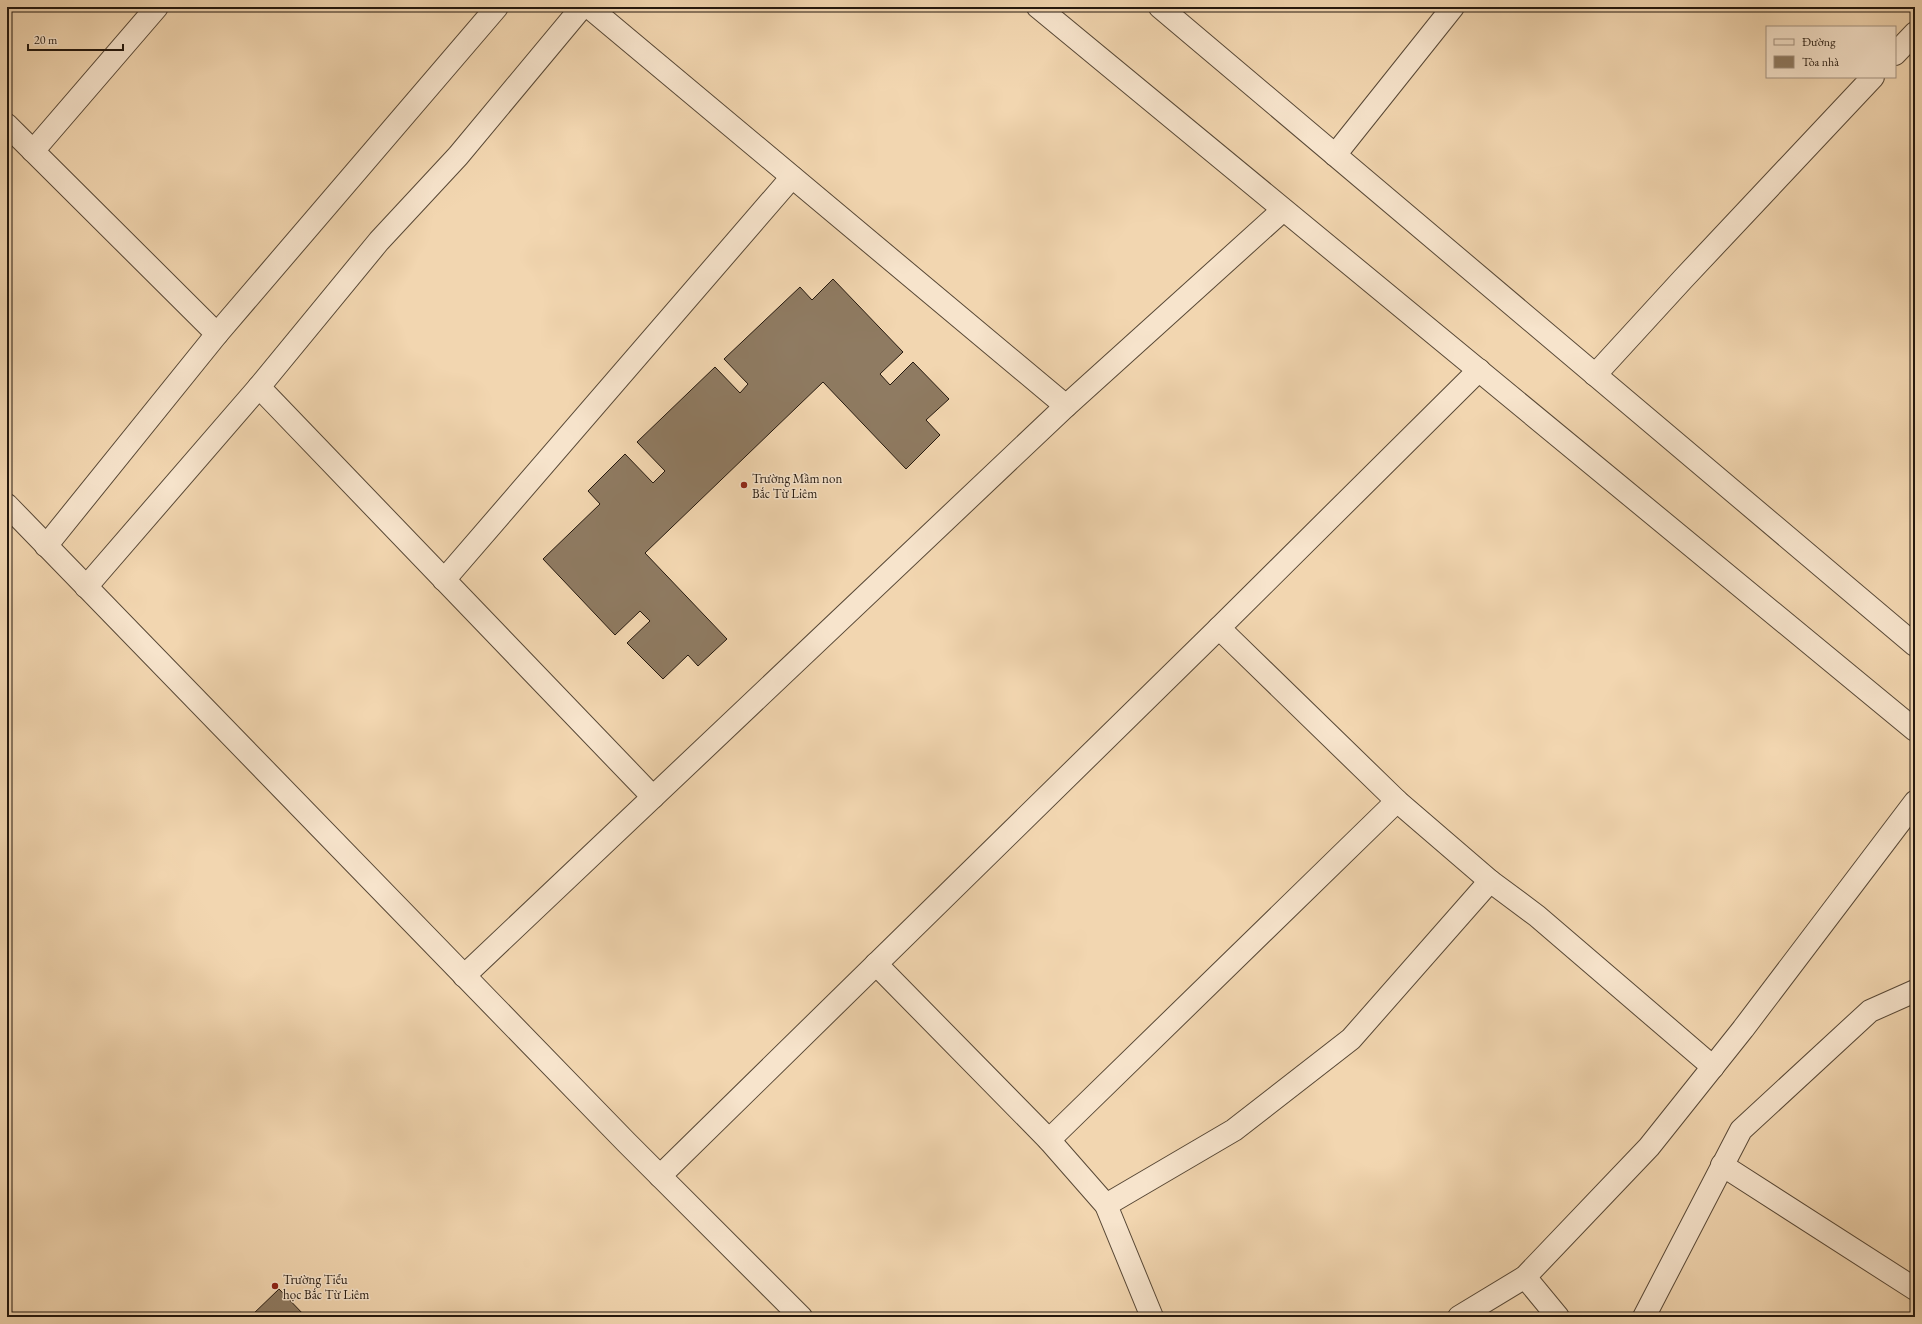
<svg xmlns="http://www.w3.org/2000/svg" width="1922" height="1324" viewBox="0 0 1922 1324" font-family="'EB Garamond',serif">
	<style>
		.building { fill: #8f7b62; stroke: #24180e }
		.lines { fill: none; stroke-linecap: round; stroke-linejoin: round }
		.minor-casing { stroke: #584836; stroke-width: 24 }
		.minor { stroke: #f7e4cc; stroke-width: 22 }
		.poi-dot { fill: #8f2418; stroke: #f7e4cc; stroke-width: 1.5 }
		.labels { text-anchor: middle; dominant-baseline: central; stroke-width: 3; stroke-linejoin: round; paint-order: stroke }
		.poi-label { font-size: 13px; fill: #24180e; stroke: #f7e4cc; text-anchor: start }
	</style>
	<rect width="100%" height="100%" fill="#f2d6b0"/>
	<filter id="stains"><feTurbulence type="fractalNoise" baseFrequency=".005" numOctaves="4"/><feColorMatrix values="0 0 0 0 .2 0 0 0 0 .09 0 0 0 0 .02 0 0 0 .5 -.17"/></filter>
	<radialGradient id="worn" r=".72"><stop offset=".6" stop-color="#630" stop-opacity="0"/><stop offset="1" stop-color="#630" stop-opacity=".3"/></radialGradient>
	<g class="building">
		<polygon points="833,279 903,352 880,374 890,385 913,362 949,399 926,420 940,435 906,469 823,382 645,553 727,639 698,666 688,655 663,679 627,643 650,621 640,611 615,635 543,559 600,504 588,491 625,454 653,483 665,471 637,442 715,367 740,393 748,384 724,359 800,287 812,300"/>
		<polygon points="279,1289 306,1317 250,1317"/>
	</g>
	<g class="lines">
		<defs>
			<g id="minor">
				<polyline points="589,7 1066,406"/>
				<polyline points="1038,7 1915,730"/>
				<polyline points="1160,7 1915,645"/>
				<polyline points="1895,54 1915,33"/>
				<polyline points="7,125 217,334"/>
				<polyline points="33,151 157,7"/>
				<polyline points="1335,155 1453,7"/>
				<polyline points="1479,370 1219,628 1397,801 1490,881 1537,916 1713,1067"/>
				<polyline points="1595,375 1683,279 1873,77"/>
				<polyline points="259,387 653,797"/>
				<polyline points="7,505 626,1142 801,1317"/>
				<polyline points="46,546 217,334 497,7"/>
				<polyline points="444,580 792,177"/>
				<polyline points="86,587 259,387 379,241 458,156 582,7"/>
				<polyline points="876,964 1049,1140 1106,1205 1152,1317"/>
				<polyline points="464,976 1066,406 1283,210"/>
				<polyline points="1049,1140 1397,801"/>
				<polyline points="1722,1165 1915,1289"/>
				<polyline points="660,1176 1219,628"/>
				<polyline points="1106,1205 1234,1130 1351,1039 1490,881"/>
				<polyline points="1525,1277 1558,1317"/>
				<polyline points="1459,1317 1525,1277 1649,1147 1743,1029 1915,802"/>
				<polyline points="1644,1317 1741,1130 1870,1011 1915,991"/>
			</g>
		</defs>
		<use href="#minor" class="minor-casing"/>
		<use href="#minor" class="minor"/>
	</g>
	<g class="poi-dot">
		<circle cx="744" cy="485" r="4"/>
		<circle cx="275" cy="1286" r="4"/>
	</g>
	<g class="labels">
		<g class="poi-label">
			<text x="752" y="478">Trường Mầm non<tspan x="752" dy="15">Bắc Từ Liêm</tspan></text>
			<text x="283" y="1279">Trường Tiểu<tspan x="283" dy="15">học Bắc Từ Liêm</tspan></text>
		</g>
	</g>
	<rect width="1922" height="1324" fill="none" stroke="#f2d6b0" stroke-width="24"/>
	<rect x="8" y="8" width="1906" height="1308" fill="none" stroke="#24180e" stroke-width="2"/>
	<rect x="12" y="12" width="1898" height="1300" fill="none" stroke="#24180e"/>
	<rect x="1766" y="26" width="130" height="52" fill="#f7e4cc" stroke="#a39280"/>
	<rect x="1774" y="39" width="20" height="6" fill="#f7e4cc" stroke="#a39280"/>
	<text x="1802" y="46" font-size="12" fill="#24180e">Đường</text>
	<rect x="1774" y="56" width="20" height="12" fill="#8f7b62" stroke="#a39280"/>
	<text x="1802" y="66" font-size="12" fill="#24180e">Tòa nhà</text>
	<path d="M28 44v6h95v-6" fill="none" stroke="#24180e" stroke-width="2"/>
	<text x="34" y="44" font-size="12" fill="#24180e" stroke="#f7e4cc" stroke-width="3" paint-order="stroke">20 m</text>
	<rect width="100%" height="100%" filter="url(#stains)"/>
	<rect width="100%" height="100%" fill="url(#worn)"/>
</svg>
